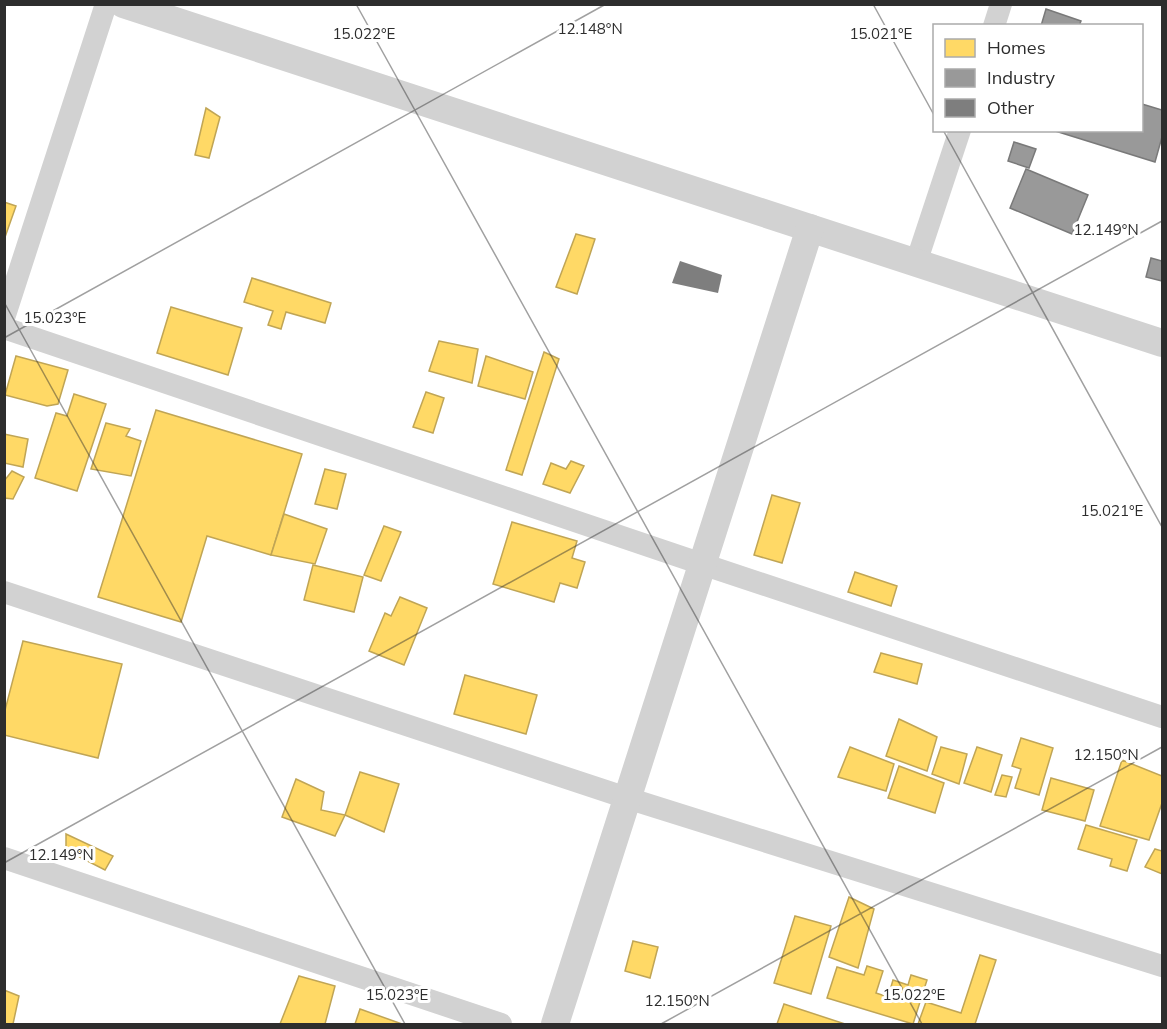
<svg xmlns="http://www.w3.org/2000/svg" width="1167" height="1029" viewBox="0 0 1167 1029" font-family="Mulish,sans-serif">
	<style>
		.homes { fill: #ffd966; stroke: #c0a555; stroke-width: 1.5 }
		.industry { fill: #999; stroke: #797979; stroke-width: 1.5 }
		.building { fill: #7e7e7e }
		.lines { fill: none; stroke-linecap: round; stroke-linejoin: round }
		.minor { stroke: #d2d2d2; stroke-width: 22 }
		.tertiary { stroke: #d2d2d2; stroke-width: 28 }
		.ticks { fill: none; stroke: #2d2d2d; stroke-width: 1.5; stroke-opacity: 0.45 }
		.ticks-label { font-size: 15px; text-anchor: middle; fill: #2d2d2d; stroke: #fff; stroke-width: 6; stroke-linejoin: round; paint-order: stroke }
	</style>
	<rect width="100%" height="100%" fill="#fff"/>
	<g class="homes">
		<polygon points="206,108 220,117 209,158 195,155"/>
		<polygon points="4,202 16,206 4,240"/>
		<polygon points="576,234 595,239 577,294 556,287"/>
		<polygon points="252,278 331,303 325,323 286,312 281,329 268,325 273,311 244,302"/>
		<polygon points="171,307 242,328 228,375 157,353"/>
		<polygon points="439,341 478,349 472,383 429,371"/>
		<polygon points="544,352 559,359 522,475 506,470"/>
		<polygon points="16,356 68,370 58,404 47,406 5,395"/>
		<polygon points="486,356 533,372 525,399 478,386"/>
		<polygon points="426,392 444,398 433,433 413,427"/>
		<polygon points="74,394 106,404 77,491 35,478 56,413 67,416"/>
		<polygon points="156,410 302,454 271,555 207,536 181,622 98,597"/>
		<polygon points="106,423 130,429 126,436 141,441 131,476 91,469"/>
		<polygon points="4,434 28,439 23,467 4,463"/>
		<polygon points="571,461 584,466 570,493 543,484 551,463 566,469"/>
		<polygon points="325,469 346,474 337,509 315,504"/>
		<polygon points="12,471 24,477 13,499 4,498 4,481"/>
		<polygon points="772,495 800,503 782,563 754,555"/>
		<polygon points="284,514 327,529 315,564 271,555"/>
		<polygon points="512,522 577,541 572,558 585,562 577,588 560,583 554,602 493,584"/>
		<polygon points="384,526 401,532 381,581 364,575"/>
		<polygon points="313,565 363,577 354,612 304,600"/>
		<polygon points="855,572 897,586 891,606 848,592"/>
		<polygon points="400,597 427,608 404,665 369,651 385,613 391,616"/>
		<polygon points="23,641 122,664 98,758 4,735 4,714"/>
		<polygon points="881,653 922,664 917,684 874,672"/>
		<polygon points="465,675 537,695 526,734 454,714"/>
		<polygon points="899,719 937,737 927,771 886,756"/>
		<polygon points="1021,738 1053,748 1039,795 1015,788 1021,769 1012,766"/>
		<polygon points="850,747 894,764 886,791 838,777"/>
		<polygon points="941,747 967,754 959,784 932,774"/>
		<polygon points="977,747 1002,755 991,792 964,783"/>
		<polygon points="1122,760 1162,776 1162,803 1149,840 1100,826"/>
		<polygon points="899,766 944,783 935,813 888,798"/>
		<polygon points="360,772 399,784 384,832 345,815"/>
		<polygon points="1002,775 1012,777 1006,797 995,795"/>
		<polygon points="1051,778 1094,790 1085,821 1042,810"/>
		<polygon points="296,779 324,792 321,810 345,815 335,836 282,817"/>
		<polygon points="1086,825 1137,840 1127,871 1110,866 1112,859 1078,849"/>
		<polygon points="66,834 113,856 105,870 66,850"/>
		<polygon points="1155,849 1162,851 1162,874 1145,867"/>
		<polygon points="849,897 874,909 858,968 829,957"/>
		<polygon points="795,916 831,926 811,994 774,983"/>
		<polygon points="633,941 658,947 650,978 625,971"/>
		<polygon points="980,955 996,960 975,1024 918,1024 926,1002 961,1013"/>
		<polygon points="867,966 883,971 876,993 888,997 893,980 908,985 911,975 927,980 913,1024 827,998 837,967 864,975"/>
		<polygon points="299,976 335,986 325,1024 280,1024"/>
		<polygon points="4,990 19,996 13,1024 4,1024"/>
		<polygon points="784,1004 845,1024 777,1024"/>
		<polygon points="360,1009 402,1024 355,1024"/>
	</g>
	<g class="industry">
		<polygon points="1046,9 1081,21 1079,26 1041,26"/>
		<polygon points="1142,104 1162,110 1162,137 1155,162 1052,130 1142,130"/>
		<polygon points="1014,142 1036,149 1029,168 1008,161"/>
		<polygon points="1026,169 1088,195 1072,234 1010,208"/>
		<polygon points="1151,258 1162,261 1162,281 1146,277"/>
	</g>
	<polygon class="building" points="680,261 722,275 718,293 672,283"/>
	<g class="lines">
		<g class="minor">
			<polyline points="994,26 1001,4"/>
			<polyline points="916,263 960,130"/>
			<polyline points="4,318 106,4"/>
			<polyline points="4,328 702,564 1162,717"/>
			<polyline points="4,592 627,798 1162,966"/>
			<polyline points="4,858 501,1024"/>
		</g>
		<g class="tertiary">
			<polyline points="123,4 1162,343"/>
			<polyline points="555,1024 810,228"/>
		</g>
	</g>
	<path class="ticks" d="M356,4L922,1024M873,4L934,115M943,130L1162,527M4,302L405,1024M4,338L606,4M4,863L1162,221M661,1024L1162,747"/>
	<g class="ticks-label">
		<text x="590" y="34">12.148°N</text>
		<text x="364" y="39">15.022°E</text>
		<text x="881" y="39">15.021°E</text>
		<text x="1106" y="235">12.149°N</text>
		<text x="55" y="323">15.023°E</text>
		<text x="1112" y="516">15.021°E</text>
		<text x="1106" y="760">12.150°N</text>
		<text x="61" y="860">12.149°N</text>
		<text x="397" y="1000">15.023°E</text>
		<text x="914" y="1000">15.022°E</text>
		<text x="677" y="1006">12.150°N</text>
	</g>
	<rect width="1167" height="1029" fill="none" stroke="#2d2d2d" stroke-width="12"/>
	<rect x="933" y="24" width="210" height="108" fill="#ffffff" stroke="#ababab" stroke-width="1.5"/>
	<rect x="945" y="39" width="30" height="18" fill="#ffd966" stroke="#ababab" stroke-width="1.5"/>
	<text x="987" y="54" font-size="18" fill="#2d2d2d">Homes</text>
	<rect x="945" y="69" width="30" height="18" fill="#999999" stroke="#ababab" stroke-width="1.5"/>
	<text x="987" y="84" font-size="18" fill="#2d2d2d">Industry</text>
	<rect x="945" y="99" width="30" height="18" fill="#7e7e7e" stroke="#ababab" stroke-width="1.5"/>
	<text x="987" y="114" font-size="18" fill="#2d2d2d">Other</text>
</svg>
